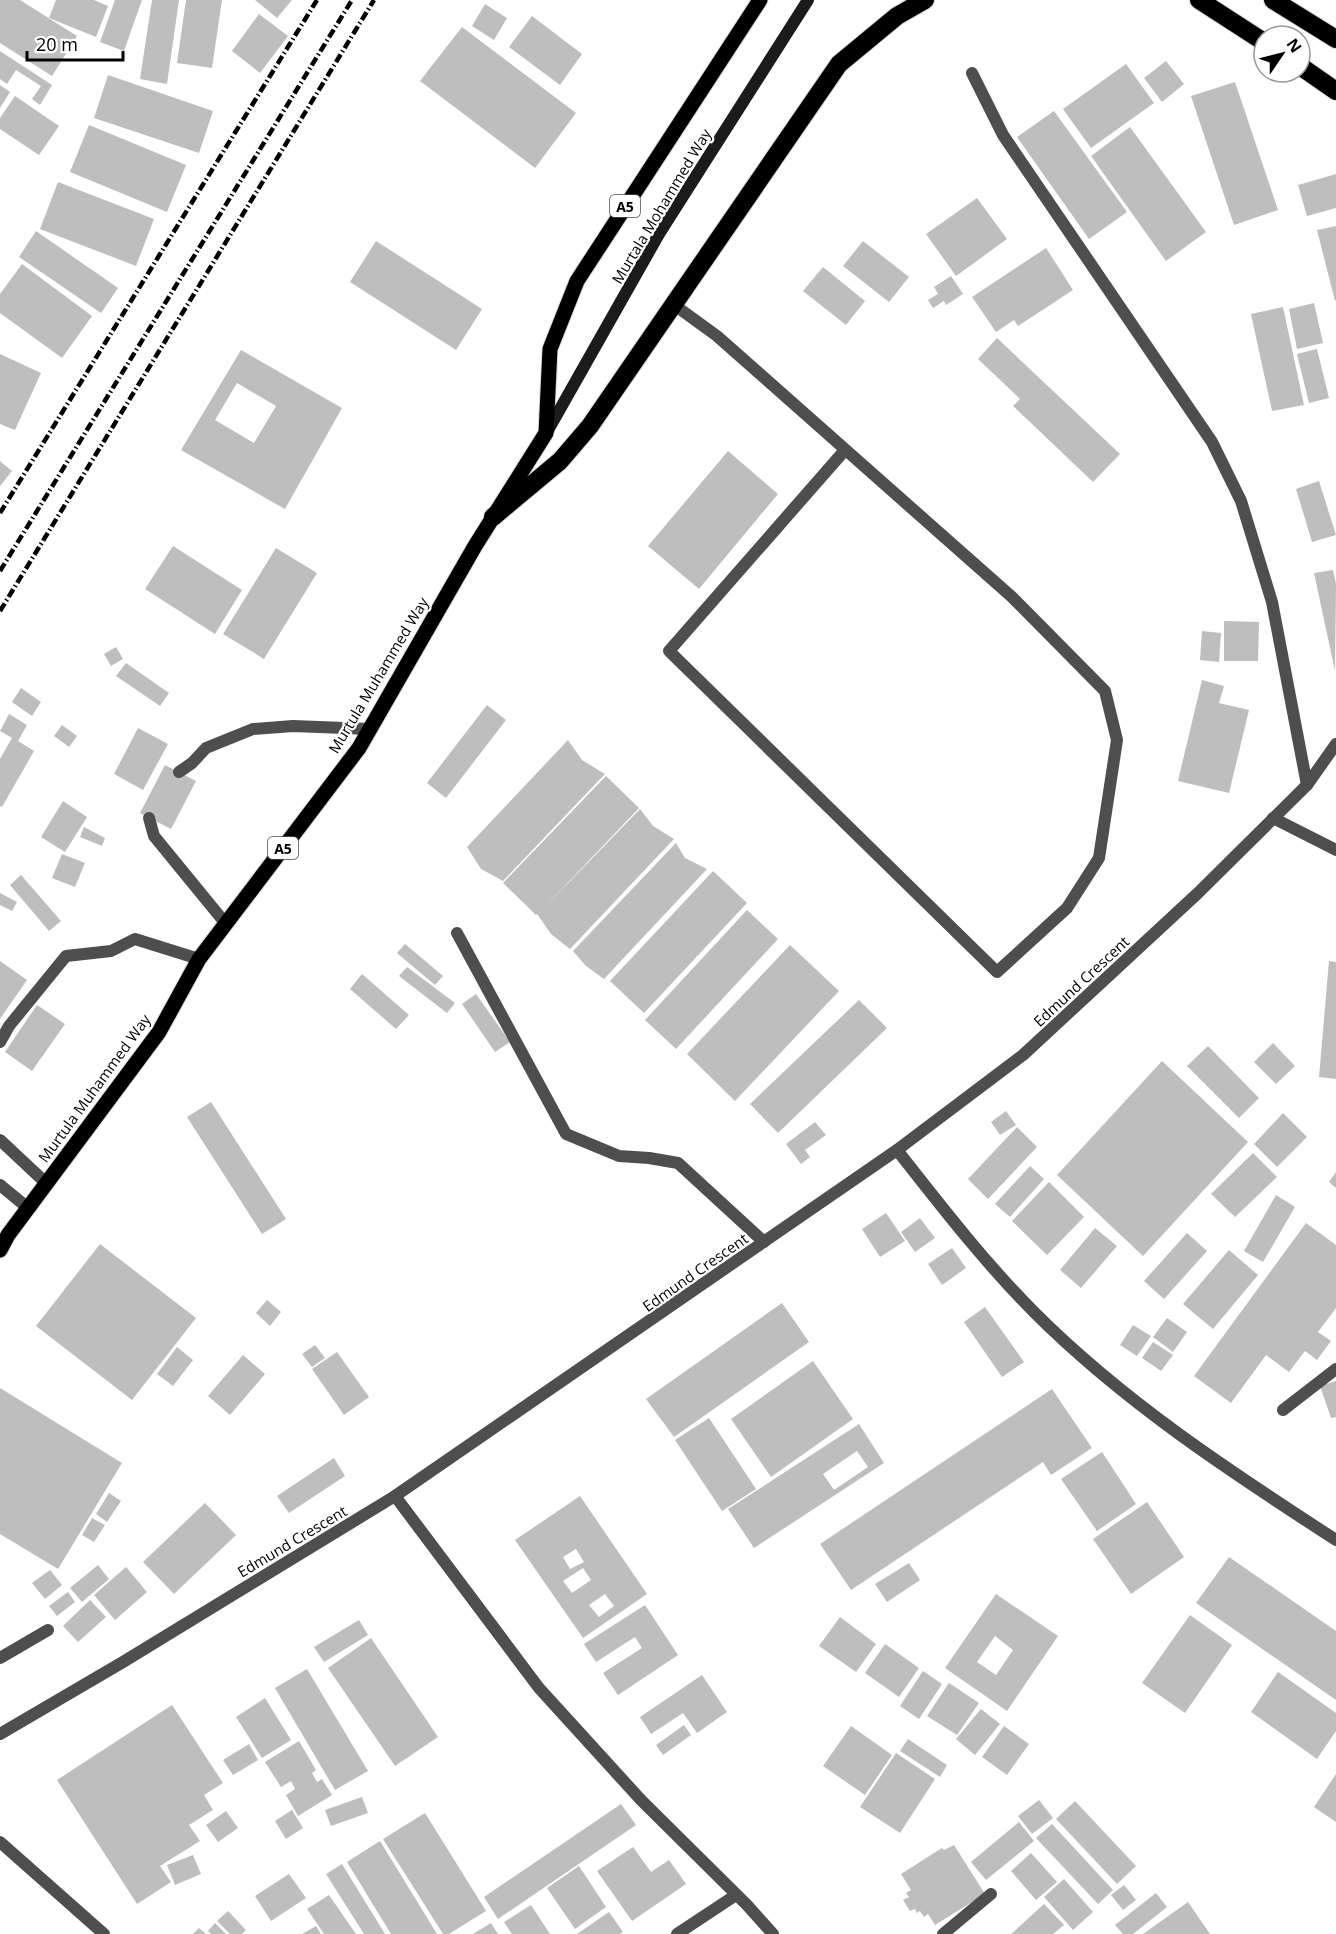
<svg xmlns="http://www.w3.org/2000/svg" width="1336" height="1934" viewBox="0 0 1336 1934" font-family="'Open Sans',sans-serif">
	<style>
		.building { fill: #bebebe; fill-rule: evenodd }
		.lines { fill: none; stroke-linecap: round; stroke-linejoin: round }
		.primary-casing { stroke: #dbdbdb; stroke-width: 17 }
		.highway-casing { stroke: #dbdbdb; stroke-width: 20 }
		.lane { stroke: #4e4e4e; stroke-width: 12 }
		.street { stroke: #4e4e4e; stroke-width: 12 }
		.secondary { stroke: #1b1b1b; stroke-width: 12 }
		.primary { stroke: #000; stroke-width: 15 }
		.highway { stroke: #000; stroke-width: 18 }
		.rail { stroke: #000; stroke-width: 4.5; stroke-dasharray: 9 3 1.5 3; stroke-linecap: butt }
		.labels { text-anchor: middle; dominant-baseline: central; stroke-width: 4.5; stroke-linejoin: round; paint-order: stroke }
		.shield { fill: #fff; stroke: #4c4c4c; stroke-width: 1.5 }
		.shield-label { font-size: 14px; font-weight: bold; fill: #000 }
		.street-label { font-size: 15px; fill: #000; stroke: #fff }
	</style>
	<rect width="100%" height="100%" fill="#fff"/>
	<g class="building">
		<polygon points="0,0 20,0 77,36 52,76 0,43"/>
		<polygon points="56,0 94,0 108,6 96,37 49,18"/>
		<polygon points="115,0 142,0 124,51 100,42"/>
		<polygon points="152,0 179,0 167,84 140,79"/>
		<polygon points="186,0 222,0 212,68 177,63"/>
		<polygon points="255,0 292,0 277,18"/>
		<polygon points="485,4 507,18 494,40 472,26"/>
		<polygon points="259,14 288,36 260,73 232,51"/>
		<polygon points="532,16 582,54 560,85 509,47"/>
		<polygon points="462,27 576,113 535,168 420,81"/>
		<polygon points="0,51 52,85 40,105 32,99 41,86 16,70 7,84 0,79"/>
		<polygon points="1166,61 1184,84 1162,102 1144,78"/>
		<polygon points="1126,64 1154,103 1091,148 1063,109"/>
		<polygon points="108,75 213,111 199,153 94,118"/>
		<polygon points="1235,82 1278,210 1234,225 1191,96"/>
		<polygon points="0,85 10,92 0,108"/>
		<polygon points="15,96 59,126 39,155 0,129 0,118"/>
		<polygon points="1054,111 1127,212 1089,239 1017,137"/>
		<polygon points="89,125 186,165 167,212 70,172"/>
		<polygon points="1130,127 1206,232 1166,261 1091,156"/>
		<polygon points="1336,174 1336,208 1307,216 1298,185"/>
		<polygon points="58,182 154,219 136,266 40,229"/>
		<polygon points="977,198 1007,239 956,276 926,234"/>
		<polygon points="1336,226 1336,300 1335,301 1317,230"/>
		<polygon points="36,231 118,288 101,313 19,257"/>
		<polygon points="376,241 482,309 456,350 350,282"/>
		<polygon points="863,241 909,277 889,302 843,266"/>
		<polygon points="1046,248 1073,290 1018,326 1014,320 996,332 972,297"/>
		<polygon points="22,264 92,316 62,358 0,313 0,294"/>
		<polygon points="823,267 865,301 846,325 803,291"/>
		<polygon points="951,276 963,294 946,305 944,301 933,308 928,300 938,294 934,287"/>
		<polygon points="1314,303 1323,343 1297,349 1289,309"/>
		<polygon points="1283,307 1304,405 1272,411 1251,314"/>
		<polygon points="997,338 1120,454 1093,482 1013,406 1020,399 978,359"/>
		<polygon points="1317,349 1329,398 1309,403 1297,354"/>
		<path d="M241,350L342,408L285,509L181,450ZM237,383L276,406L254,443L215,420Z"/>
		<polygon points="0,354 41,373 15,430 0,424"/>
		<polygon points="728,451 778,494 699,589 648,546"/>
		<polygon points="0,461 12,471 0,486"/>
		<polygon points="1319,481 1336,535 1312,542 1296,489"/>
		<polygon points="173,546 242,590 215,634 145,589"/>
		<polygon points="276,548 317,573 264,659 223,634"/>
		<polygon points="1333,570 1336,584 1335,671 1314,573"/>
		<polygon points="1224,621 1259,622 1258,661 1224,661"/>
		<polygon points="1202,631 1221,633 1219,662 1200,660"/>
		<polygon points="116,647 123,659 111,666 104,654"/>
		<polygon points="126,663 169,693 160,706 116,676"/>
		<polygon points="1202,680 1224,686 1219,703 1249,710 1229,793 1178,781"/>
		<polygon points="21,688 41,702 32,716 12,702"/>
		<polygon points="487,705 506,720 446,798 427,783"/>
		<polygon points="9,714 27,725 18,741 34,751 2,807 0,806 0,759 12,738 0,731"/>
		<polygon points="62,725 77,736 69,747 54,736"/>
		<polygon points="138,728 168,744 143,790 114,774"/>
		<polygon points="568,740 582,760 605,774 503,881 481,869 467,847"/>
		<polygon points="165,765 196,781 171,829 140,813"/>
		<polygon points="606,776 639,808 542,910 640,809 653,826 674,839 570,949 551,934 537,914 536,915 503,883"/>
		<polygon points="63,801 87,817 65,852 41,837"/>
		<polygon points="84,827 105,838 102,846 80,837"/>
		<polygon points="676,843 685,858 707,869 604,979 586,966 573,951"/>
		<polygon points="62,854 85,863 75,887 52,878"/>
		<polygon points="713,871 747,903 644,1013 610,981"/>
		<polygon points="21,875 61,921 49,931 10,885"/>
		<polygon points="0,893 17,902 12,911 0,905"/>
		<polygon points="747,910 778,939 676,1049 645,1020"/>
		<polygon points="405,944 443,976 435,985 397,953"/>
		<polygon points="790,945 839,991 735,1101 687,1054"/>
		<polygon points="0,961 27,980 0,1019"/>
		<polygon points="1329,961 1336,962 1336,1079 1319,1077"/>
		<polygon points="407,967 455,1003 447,1013 399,976"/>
		<polygon points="362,974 409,1015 396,1029 350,989"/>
		<polygon points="476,994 510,1042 495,1052 462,1004"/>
		<polygon points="859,1000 887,1028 778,1133 750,1104"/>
		<polygon points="37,1005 65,1024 32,1071 5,1052"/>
		<polygon points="1273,1043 1295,1066 1276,1084 1254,1062"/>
		<polygon points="1208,1046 1259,1098 1239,1118 1187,1066"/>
		<polygon points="1162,1061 1248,1142 1143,1256 1057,1175"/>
		<polygon points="211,1102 286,1219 262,1234 187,1117"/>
		<polygon points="1006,1111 1016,1125 1000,1135 991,1122"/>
		<polygon points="1283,1113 1307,1137 1277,1167 1254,1144"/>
		<polygon points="815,1122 826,1135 805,1150 810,1157 801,1164 786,1144"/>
		<polygon points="1017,1127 1037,1147 988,1199 968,1179"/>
		<polygon points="1253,1153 1277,1177 1235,1217 1211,1194"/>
		<polygon points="1030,1166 1044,1179 1010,1217 995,1204"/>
		<polygon points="1336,1172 1336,1188 1329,1182"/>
		<polygon points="1049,1182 1084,1217 1047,1255 1012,1221"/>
		<polygon points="1276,1195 1295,1207 1263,1262 1244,1251"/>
		<polygon points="886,1213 905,1241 880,1257 862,1229"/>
		<polygon points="920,1218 935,1238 915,1252 901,1232"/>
		<polygon points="1306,1223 1336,1245 1336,1308 1318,1332 1331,1341 1317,1360 1305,1351 1289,1372 1266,1355 1231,1403 1194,1376"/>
		<polygon points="1095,1228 1117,1246 1081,1288 1060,1270"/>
		<polygon points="1187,1233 1207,1251 1164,1299 1144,1281"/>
		<polygon points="100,1244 196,1318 132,1400 36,1326"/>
		<polygon points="952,1248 966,1268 942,1285 928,1264"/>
		<polygon points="1229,1250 1258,1275 1213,1329 1183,1304"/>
		<polygon points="267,1300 281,1312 270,1326 256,1313"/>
		<polygon points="782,1303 809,1342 674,1437 646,1399"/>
		<polygon points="985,1307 1024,1362 1002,1377 964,1322"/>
		<polygon points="1167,1318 1187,1332 1173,1352 1153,1337"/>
		<polygon points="1133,1325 1151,1336 1137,1356 1120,1345"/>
		<polygon points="1153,1342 1173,1355 1161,1371 1142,1358"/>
		<polygon points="315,1345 325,1358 312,1367 302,1354"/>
		<polygon points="177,1347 193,1360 173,1386 157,1374"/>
		<polygon points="337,1352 369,1397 344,1415 312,1369"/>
		<polygon points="243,1355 265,1374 230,1415 208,1396"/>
		<polygon points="813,1361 853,1419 771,1477 731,1419"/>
		<polygon points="1336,1381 1336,1417 1331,1418 1320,1386"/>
		<polygon points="0,1388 122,1463 58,1569 0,1534"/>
		<polygon points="1052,1389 1092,1448 1051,1475 1043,1462 851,1590 820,1544"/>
		<polygon points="709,1418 756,1489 722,1511 675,1440"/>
		<path d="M859,1424L884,1463L754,1548L728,1509ZM857,1451L868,1467L834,1490L823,1474Z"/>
		<polygon points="1102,1452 1136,1504 1097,1531 1061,1479"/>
		<polygon points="334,1458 345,1476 289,1513 277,1496"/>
		<polygon points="109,1493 121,1501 107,1522 96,1514"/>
		<path d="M580,1496L647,1594L583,1638L515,1540ZM576,1549L584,1562L570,1569L563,1557ZM583,1568L591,1580L572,1593L563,1581ZM605,1594L614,1606L599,1617L589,1605Z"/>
		<polygon points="1147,1502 1184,1557 1131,1594 1093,1539"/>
		<polygon points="205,1503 236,1535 174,1594 143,1562"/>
		<polygon points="92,1518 105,1525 94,1542 82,1535"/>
		<polygon points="1229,1557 1336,1631 1336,1700 1196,1603"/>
		<polygon points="909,1563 920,1580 887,1602 875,1584"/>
		<polygon points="98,1565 109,1579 82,1602 70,1588"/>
		<polygon points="126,1567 147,1592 115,1620 94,1595"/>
		<polygon points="50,1570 62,1585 45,1599 32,1583"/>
		<polygon points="68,1592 75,1602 57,1616 49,1606"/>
		<path d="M996,1594L1058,1636L1007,1711L945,1668ZM995,1636L1013,1650L996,1675L977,1662Z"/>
		<polygon points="90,1600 106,1617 78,1642 63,1626"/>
		<polygon points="645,1605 678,1655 618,1695 603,1673 642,1648 635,1637 596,1662 584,1644"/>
		<polygon points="1190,1615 1232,1645 1185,1713 1142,1683"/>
		<polygon points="840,1617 876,1644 856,1672 819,1646"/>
		<polygon points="359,1620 368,1635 324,1662 314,1647"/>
		<polygon points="371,1638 438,1737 395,1766 328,1668"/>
		<polygon points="885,1644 919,1668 899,1697 865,1673"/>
		<polygon points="307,1669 368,1771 335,1790 275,1688"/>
		<polygon points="923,1671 942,1684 919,1719 900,1706"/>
		<polygon points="1278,1672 1336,1713 1336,1731 1317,1759 1251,1712"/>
		<polygon points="702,1675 727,1712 697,1733 683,1713 651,1734 640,1717"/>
		<polygon points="949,1683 979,1703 957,1735 927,1716"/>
		<polygon points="265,1698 291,1740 262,1758 236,1717"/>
		<polygon points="172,1705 223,1783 204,1795 213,1810 189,1825 200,1841 160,1866 171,1882 137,1904 57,1780"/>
		<polygon points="981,1709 1000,1724 975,1755 956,1739"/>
		<polygon points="684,1725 691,1735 663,1755 656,1745"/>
		<polygon points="851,1726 892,1755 865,1795 823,1766"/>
		<polygon points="1004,1726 1029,1744 1007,1775 982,1757"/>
		<polygon points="908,1739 947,1765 940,1777 900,1751"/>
		<polygon points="299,1741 316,1770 312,1773 317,1782 322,1779 332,1795 298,1816 286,1795 295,1789 291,1781 281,1787 265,1762"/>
		<polygon points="249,1744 258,1760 233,1775 223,1760"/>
		<polygon points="896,1753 935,1779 900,1833 860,1807"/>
		<polygon points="1336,1774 1336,1822 1314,1807"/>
		<polygon points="362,1797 368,1813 331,1826 325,1810"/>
		<polygon points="1039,1800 1053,1818 1032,1834 1018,1816"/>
		<polygon points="1075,1801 1136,1866 1117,1884 1056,1819"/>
		<polygon points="621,1804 636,1825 498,1919 484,1897"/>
		<polygon points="292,1810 303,1828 286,1839 275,1821"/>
		<polygon points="226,1811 238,1828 218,1842 206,1825"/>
		<polygon points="425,1813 486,1911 449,1934 443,1934 383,1839"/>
		<polygon points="1019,1822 1034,1841 986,1880 971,1862"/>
		<polygon points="1052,1824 1113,1890 1098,1904 1036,1838"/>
		<polygon points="380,1841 437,1934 391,1934 347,1862"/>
		<polygon points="954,1845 985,1894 935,1925 928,1914 924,1917 920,1911 917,1913 915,1909 910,1911 903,1900 909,1897 906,1893 911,1890 901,1874 942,1848 944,1850"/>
		<polygon points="633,1847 651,1872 669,1860 686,1884 632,1921 597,1871"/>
		<polygon points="1031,1853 1057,1882 1036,1900 1011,1871"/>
		<polygon points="193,1855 201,1874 175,1885 167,1865"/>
		<polygon points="342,1864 385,1934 364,1934 326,1874"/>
		<polygon points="579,1866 606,1907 575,1929 547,1888"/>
		<polygon points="289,1874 306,1898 271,1921 255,1896"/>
		<polygon points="1064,1879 1093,1912 1073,1930 1044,1897"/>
		<polygon points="1124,1885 1136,1900 1123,1910 1111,1895"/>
		<polygon points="1156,1893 1167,1907 1133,1934 1123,1934 1115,1925"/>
		<polygon points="329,1895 356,1934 324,1934 307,1909"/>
		<polygon points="1188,1902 1210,1934 1143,1934"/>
		<polygon points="1044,1904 1064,1925 1053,1934 1011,1934"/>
		<polygon points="531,1905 550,1934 512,1934 504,1922"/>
		<polygon points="228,1911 246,1930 242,1934 230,1934 217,1921"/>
		<polygon points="609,1912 623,1932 620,1934 577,1934"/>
		<polygon points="215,1923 226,1934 211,1934 208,1931"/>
		<polygon points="491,1923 498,1934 473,1934"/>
		<polygon points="316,1926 321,1934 302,1934"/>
		<polygon points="199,1928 206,1934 193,1934"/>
	</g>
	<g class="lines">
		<defs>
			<polyline id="primary" points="0,1250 8,1235 159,1032 199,959 359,748 475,546 546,433 550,349 577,281 760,0"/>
			<g id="highway">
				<polyline points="1199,0 1264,42"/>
				<polyline points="1273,0 1336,39"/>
				<polyline points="1300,66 1336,91"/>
				<polyline points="493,517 560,461 590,426 839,64 897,16 925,0"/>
			</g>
		</defs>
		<use href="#primary" class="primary-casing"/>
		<use href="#highway" class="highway-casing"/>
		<g class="lane">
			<polyline points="673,304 717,336 1012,597 1105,691 1117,740 1099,858 1067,908 997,972 669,651 845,450"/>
			<polyline points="179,772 192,763 206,748 253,729 293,726 370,729"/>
			<polyline points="149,818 154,836 226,924"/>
			<polyline points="457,933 566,1134 619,1156 649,1158 678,1163 764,1242"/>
			<polyline points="0,1042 9,1026 66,956 111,951 135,939 199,959"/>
			<polyline points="0,1140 46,1183"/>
			<polyline points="0,1185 28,1208"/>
			<polyline points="1283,1410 1336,1369"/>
			<polyline points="0,1658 48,1630"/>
			<polyline points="677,1934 736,1895"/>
			<polyline points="943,1934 991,1894"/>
		</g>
		<g class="street">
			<polyline points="972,73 1003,135 1212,442 1241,501 1272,602 1307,785"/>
			<polyline points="1273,818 1336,850"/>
			<path d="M897,1150C941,1206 985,1263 1035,1313C1124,1402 1231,1472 1336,1540"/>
			<polyline points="395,1496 539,1688 641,1800 747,1905 773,1934"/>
			<polyline points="0,1734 123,1662 395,1496 897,1150 1023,1055 1103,981 1198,893 1307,785 1336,744"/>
			<polyline points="0,1842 104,1934"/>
		</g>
		<polyline class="secondary" points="547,432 659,234 808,0"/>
		<use href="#primary" class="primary"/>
		<use href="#highway" class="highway"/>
		<g class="rail">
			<polyline points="0,513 317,0"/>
			<polyline points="0,571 352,0"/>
			<polyline points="0,611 374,0"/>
		</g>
	</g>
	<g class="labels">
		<g class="shield">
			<rect x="610" y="195" width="30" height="22" rx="4.5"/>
			<rect x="268" y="837" width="30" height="22" rx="4.5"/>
		</g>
		<g class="shield-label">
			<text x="625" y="206">A5</text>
			<text x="283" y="848">A5</text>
		</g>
		<g class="street-label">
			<text transform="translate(661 206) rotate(-59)">Murtala Mohammed Way</text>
			<text transform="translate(378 675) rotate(-59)">Murtula Muhammed Way</text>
			<text transform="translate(1081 981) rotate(-43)">Edmund Crescent</text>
			<text transform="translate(94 1088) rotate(-54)">Murtula Muhammed Way</text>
			<text transform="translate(695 1272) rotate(-35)">Edmund Crescent</text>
			<text transform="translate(292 1541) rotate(-31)">Edmund Crescent</text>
		</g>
	</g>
	<g transform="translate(1282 54) rotate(55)"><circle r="28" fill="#ffffff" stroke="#999999" stroke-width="1.5"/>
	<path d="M0-4.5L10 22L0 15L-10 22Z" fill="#000000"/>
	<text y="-9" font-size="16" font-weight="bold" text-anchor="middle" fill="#000000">N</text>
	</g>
	<path d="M27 51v9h96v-9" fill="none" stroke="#000000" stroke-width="3"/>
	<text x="36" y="51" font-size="18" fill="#000000" stroke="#ffffff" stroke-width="4.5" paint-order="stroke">20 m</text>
</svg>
